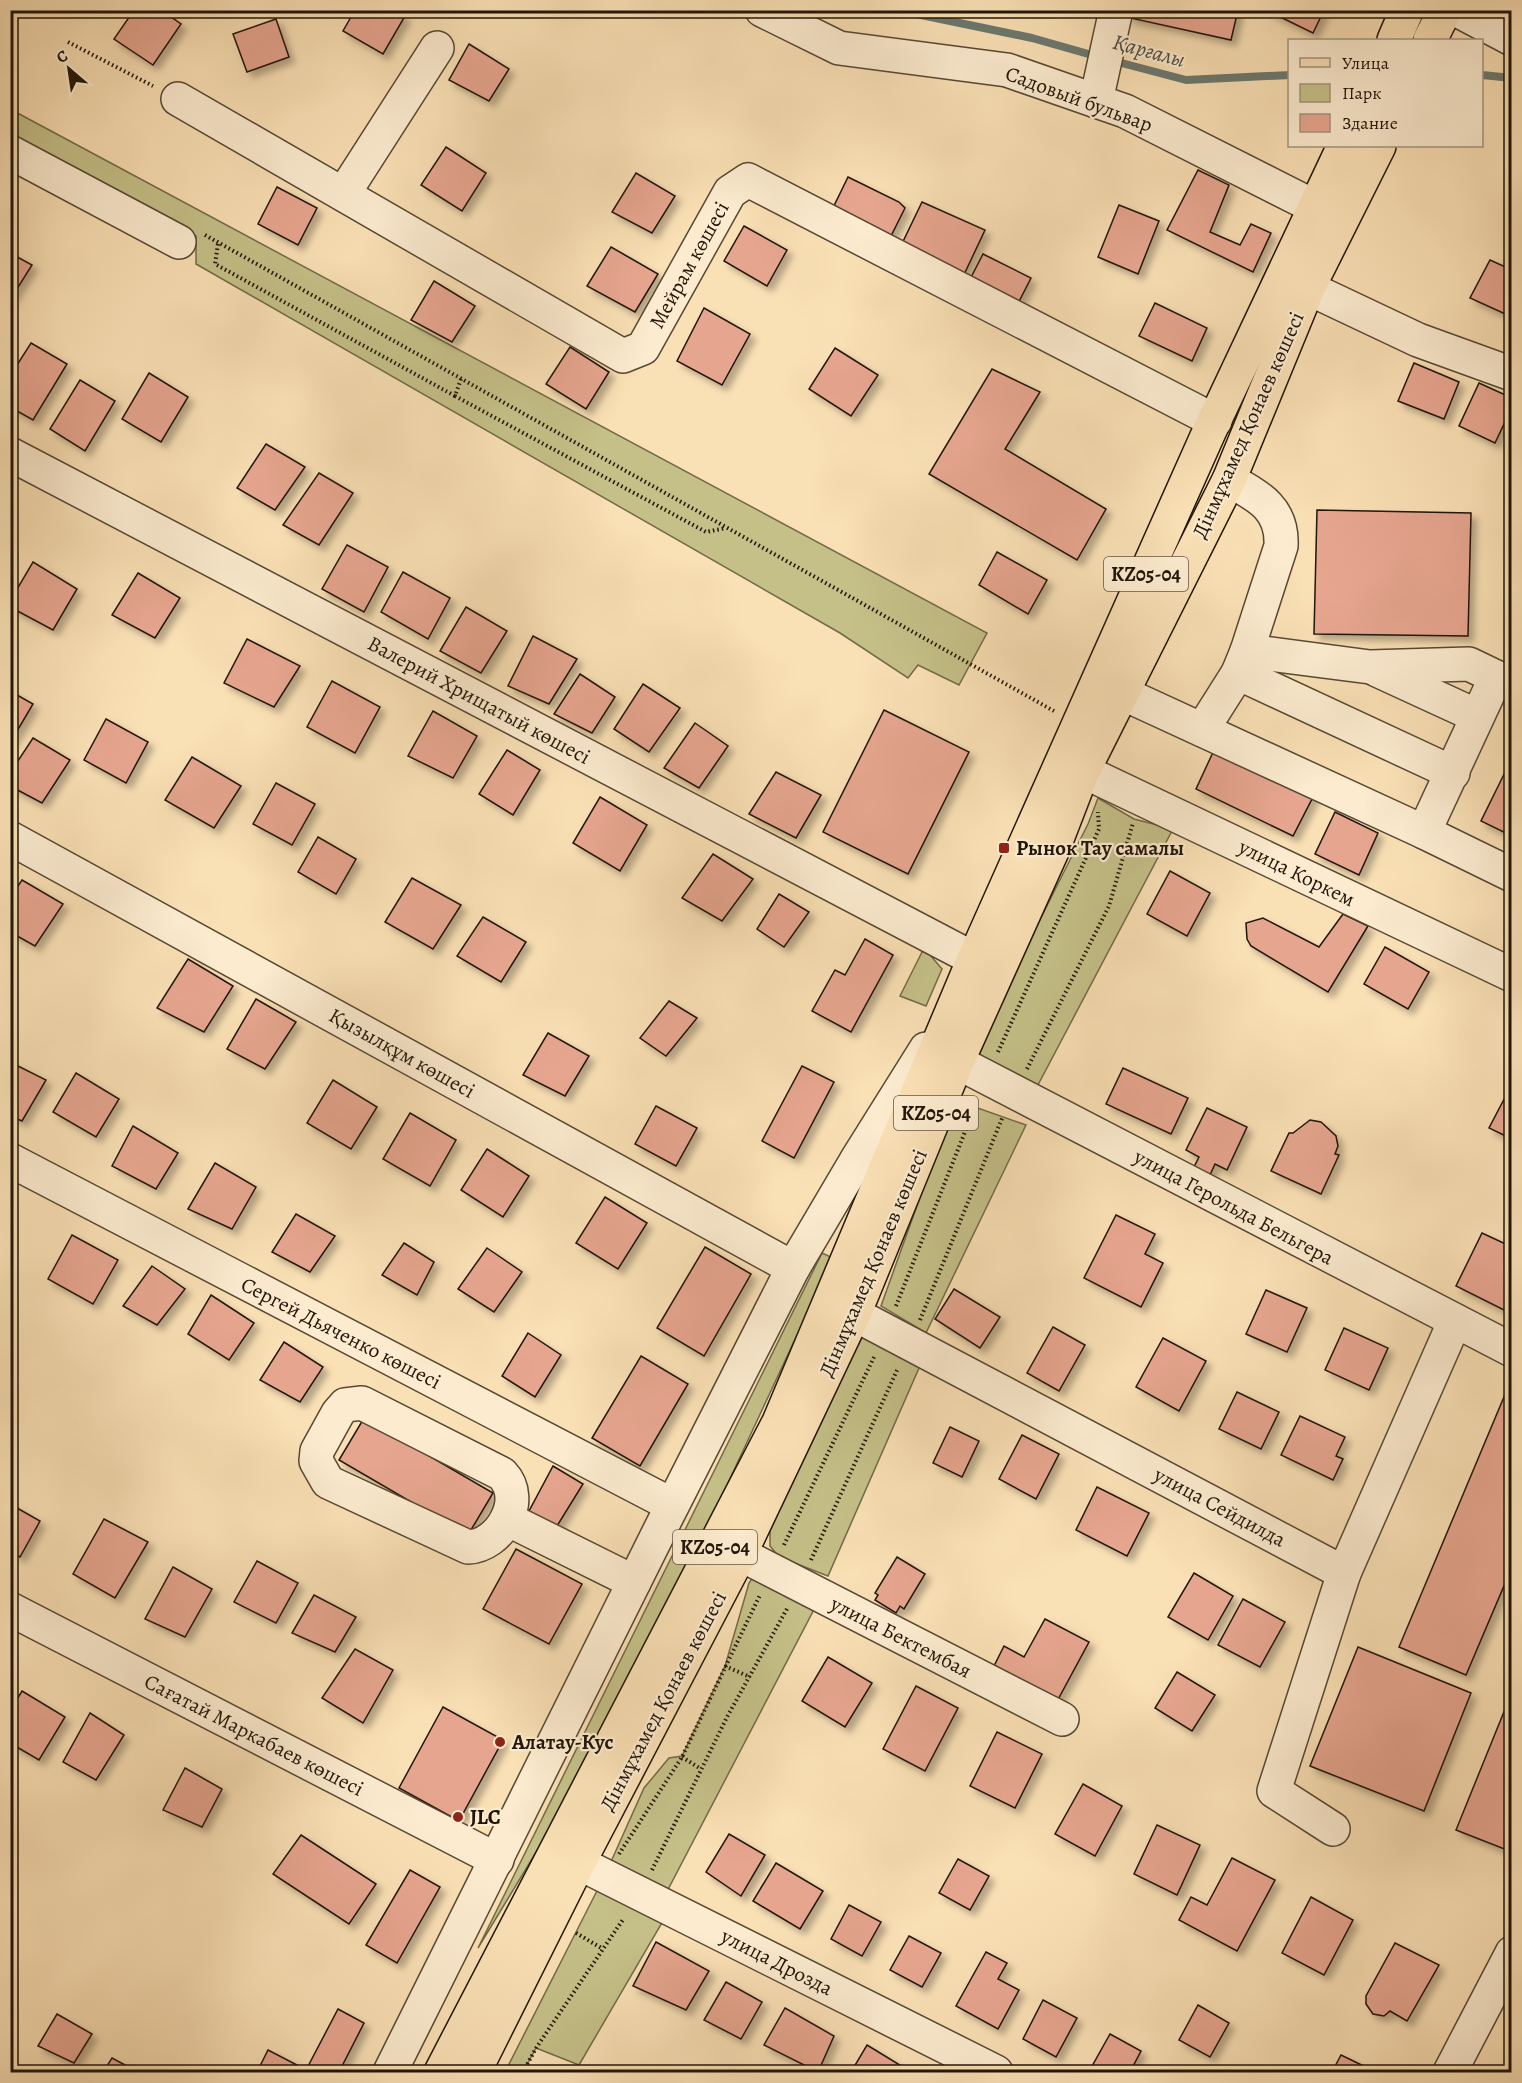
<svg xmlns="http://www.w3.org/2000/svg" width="1522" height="2083" viewBox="0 0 1522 2083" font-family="Alegreya,serif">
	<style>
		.green { fill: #c5c088; stroke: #726a48; stroke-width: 1.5 }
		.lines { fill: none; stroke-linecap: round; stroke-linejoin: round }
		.stream { stroke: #6c796f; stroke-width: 8 }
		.building { fill: #e6a58f; stroke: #201508; stroke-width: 1.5; filter: url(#shadow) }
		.minor-casing { stroke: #564833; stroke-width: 36 }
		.major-casing { stroke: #201508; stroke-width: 36 }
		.path { stroke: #201508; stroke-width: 4; stroke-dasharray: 1.5 3; stroke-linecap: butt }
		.minor { stroke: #fcebcf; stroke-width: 33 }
		.major { stroke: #fae0b5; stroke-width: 33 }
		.poi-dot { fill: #8f2418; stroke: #fcebcf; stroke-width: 2 }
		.labels { text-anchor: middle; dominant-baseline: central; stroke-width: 4.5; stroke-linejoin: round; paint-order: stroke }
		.shield { fill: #fcebcf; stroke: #625544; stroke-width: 1.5 }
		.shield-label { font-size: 20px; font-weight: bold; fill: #201508 }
		.street-label { font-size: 21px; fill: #201508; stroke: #fcebcf }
		.poi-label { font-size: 21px; font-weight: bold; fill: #201508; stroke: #fcebcf; text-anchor: start }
		.water-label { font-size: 22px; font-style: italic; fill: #4c4f44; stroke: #fcebcf }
	</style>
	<defs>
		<filter id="shadow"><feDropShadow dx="5.5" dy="5.5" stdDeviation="3" flood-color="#0004"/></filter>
	</defs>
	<rect width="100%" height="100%" fill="#fae0b5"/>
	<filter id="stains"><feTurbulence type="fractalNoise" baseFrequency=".00333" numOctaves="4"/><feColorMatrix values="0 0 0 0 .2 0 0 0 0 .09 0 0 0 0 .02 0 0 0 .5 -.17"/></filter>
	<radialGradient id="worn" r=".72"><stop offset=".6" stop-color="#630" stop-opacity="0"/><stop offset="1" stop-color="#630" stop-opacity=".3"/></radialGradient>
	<g class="green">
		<polygon points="10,109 987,633 959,685 918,665 908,678 840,633 196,264 196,236 11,139"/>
		<polygon points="1098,798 1134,819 1173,829 1030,1100 966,1067 1088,824"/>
		<polygon points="924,948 942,969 926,1006 900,996"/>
		<polygon points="955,1100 1026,1125 926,1333 881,1306"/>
		<polygon points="822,1253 833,1258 720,1500 575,1788 478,1948"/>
		<polygon points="869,1322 926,1352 828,1576 779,1557 770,1546 770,1523"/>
		<polygon points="761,1565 821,1596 661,1903 670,1909 579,2065 536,2048 523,2072 505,2072 605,1875 644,1788 669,1758 682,1756 725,1666 749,1583"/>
	</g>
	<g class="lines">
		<g class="stream">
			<polyline points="897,10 1032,38 1099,57"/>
			<polyline points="1114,61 1186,80 1290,75"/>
			<polyline points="1482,75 1512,78"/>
		</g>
	</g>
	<g class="building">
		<polygon points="134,10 161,10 181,24 153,65 114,39"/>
		<polygon points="355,10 395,10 405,16 383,54 343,31"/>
		<polygon points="1128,10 1238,10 1231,40 1126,17"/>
		<polygon points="1266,10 1324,10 1313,33"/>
		<polygon points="276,19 289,57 247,72 233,34"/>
		<polygon points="469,44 509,69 489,101 449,80"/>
		<polygon points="446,147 486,173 462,211 421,185"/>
		<polygon points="1198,170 1229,185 1210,232 1240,245 1251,224 1271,233 1253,272 1167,230"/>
		<polygon points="636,173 675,196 652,233 612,212"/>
		<polygon points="848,177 899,202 905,208 889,240 831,212"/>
		<polygon points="277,187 317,208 298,245 258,224"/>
		<polygon points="922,202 985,230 961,281 898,252"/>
		<polygon points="1119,205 1159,221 1138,274 1098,257"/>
		<polygon points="744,226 787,250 767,286 724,261"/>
		<polygon points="611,247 658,274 635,312 587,286"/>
		<polygon points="10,253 32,265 10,300"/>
		<polygon points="983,254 1031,278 1011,317 963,293"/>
		<polygon points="1490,260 1512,270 1512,317 1470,298"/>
		<polygon points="434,281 475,306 452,342 411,320"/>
		<polygon points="1155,303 1207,328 1192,361 1139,336"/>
		<polygon points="704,308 750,334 722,385 677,361"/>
		<polygon points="31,343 67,364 33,420 10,407 10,376"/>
		<polygon points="570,347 609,372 586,409 546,384"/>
		<polygon points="835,348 878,375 851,416 809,389"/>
		<polygon points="1414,363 1459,382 1444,419 1398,401"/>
		<polygon points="992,369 1040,392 1005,449 1106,509 1077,560 929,474"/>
		<polygon points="149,373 188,397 161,442 122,419"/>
		<polygon points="80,380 115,401 85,451 50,429"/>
		<polygon points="1479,383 1512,398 1512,407 1495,443 1459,426"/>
		<polygon points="266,444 305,467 275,510 237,488"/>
		<polygon points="319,473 353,493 319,545 283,525"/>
		<polygon points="1317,510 1471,513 1468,636 1314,634"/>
		<polygon points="347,545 388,567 364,612 322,589"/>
		<polygon points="997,552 1047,580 1028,614 979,585"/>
		<polygon points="33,562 77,589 53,630 10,607 10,601"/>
		<polygon points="403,572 450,598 428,639 381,612"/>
		<polygon points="138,573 180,598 155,638 112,615"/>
		<polygon points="466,607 507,631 481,673 440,651"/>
		<polygon points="533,636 577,659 549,704 508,686"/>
		<polygon points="247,639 300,666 274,707 224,683"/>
		<polygon points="580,674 615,697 592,733 554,714"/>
		<polygon points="332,681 380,707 355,753 307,727"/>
		<polygon points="643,684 680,708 649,752 614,729"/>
		<polygon points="10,691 33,704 10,743"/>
		<polygon points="884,710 969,752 908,874 823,832"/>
		<polygon points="433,711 477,736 453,778 408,756"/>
		<polygon points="106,719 148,742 126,783 84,760"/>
		<polygon points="695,723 728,746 699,788 664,768"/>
		<polygon points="33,738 70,760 42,803 10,786 10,773"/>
		<polygon points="1215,748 1314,795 1293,836 1196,789"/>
		<polygon points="507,750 540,770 513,815 479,794"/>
		<polygon points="192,757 241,786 214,828 165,800"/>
		<polygon points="1512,758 1512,836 1481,821"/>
		<polygon points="776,772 821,795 796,838 749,814"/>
		<polygon points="276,783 315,804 292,845 253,824"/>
		<polygon points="600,797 647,825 620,871 573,843"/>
		<polygon points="1335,812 1378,833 1359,875 1315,854"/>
		<polygon points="318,837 356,859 336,894 298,872"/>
		<polygon points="713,854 753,879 722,921 682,898"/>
		<polygon points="1170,871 1210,893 1187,936 1147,914"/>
		<polygon points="412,878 461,905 433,949 385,922"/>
		<polygon points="22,880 63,904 35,946 10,932 10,898"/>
		<polygon points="779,894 809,912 784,947 757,929"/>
		<polygon points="1343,914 1368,926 1328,992 1251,946 1247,939 1246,923 1263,918 1319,947"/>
		<polygon points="483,917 526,942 501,982 457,956"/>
		<polygon points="865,939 893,955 851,1032 812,1011 835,970 845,975"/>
		<polygon points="1385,947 1429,972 1408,1009 1364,984"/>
		<polygon points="188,959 233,986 204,1032 157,1008"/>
		<polygon points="256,999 296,1022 265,1069 227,1049"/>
		<polygon points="669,1001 697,1018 666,1056 640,1038"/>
		<polygon points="548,1033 589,1056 565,1096 523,1075"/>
		<polygon points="10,1062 46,1080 22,1121 10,1116"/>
		<polygon points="802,1066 834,1082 794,1158 762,1141"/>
		<polygon points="1123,1068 1188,1098 1171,1134 1106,1104"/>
		<polygon points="76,1073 119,1099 96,1137 53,1112"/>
		<polygon points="333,1080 377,1107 351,1149 307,1123"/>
		<polygon points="1511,1086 1512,1086 1512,1139 1489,1128"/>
		<polygon points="656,1106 697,1128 676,1166 635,1144"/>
		<polygon points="1207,1108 1247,1127 1227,1170 1215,1164 1210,1175 1194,1167 1199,1157 1186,1150"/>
		<polygon points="410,1113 456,1140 430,1186 383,1159"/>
		<polygon points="1310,1120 1321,1122 1336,1136 1338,1146 1335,1154 1339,1155 1321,1194 1271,1171 1289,1133 1293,1133"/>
		<polygon points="133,1126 178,1153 156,1189 112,1166"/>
		<polygon points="487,1149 529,1176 503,1217 461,1190"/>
		<polygon points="215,1163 256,1187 232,1229 188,1209"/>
		<polygon points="605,1197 647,1223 618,1269 576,1243"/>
		<polygon points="296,1214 335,1236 310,1272 272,1252"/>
		<polygon points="1116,1215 1155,1234 1145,1254 1163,1263 1141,1307 1084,1278"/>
		<polygon points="1482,1233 1512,1247 1512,1294 1504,1310 1456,1286"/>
		<polygon points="72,1235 118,1260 93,1304 48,1279"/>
		<polygon points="404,1243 434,1262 417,1295 382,1275"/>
		<polygon points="705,1247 751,1274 704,1356 657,1328"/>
		<polygon points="487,1248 522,1272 494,1312 458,1289"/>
		<polygon points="152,1266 185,1289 157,1325 123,1306"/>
		<polygon points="954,1289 1000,1317 980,1348 935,1319"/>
		<polygon points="1266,1290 1307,1308 1287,1352 1246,1334"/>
		<polygon points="211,1295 254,1323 229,1360 188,1334"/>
		<polygon points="1053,1327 1085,1345 1059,1391 1027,1373"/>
		<polygon points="1344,1328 1388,1348 1369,1390 1325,1370"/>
		<polygon points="528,1333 561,1355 535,1397 502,1376"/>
		<polygon points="1163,1338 1206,1361 1179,1411 1136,1387"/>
		<polygon points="284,1342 323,1367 300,1402 260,1380"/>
		<polygon points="641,1356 688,1384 640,1466 592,1438"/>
		<polygon points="1509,1385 1512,1386 1512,1567 1466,1675 1399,1647"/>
		<polygon points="1237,1392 1279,1412 1261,1449 1219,1429"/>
		<polygon points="1300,1416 1345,1437 1336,1456 1343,1459 1333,1480 1281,1455"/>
		<polygon points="364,1418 493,1493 468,1535 339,1460"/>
		<polygon points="950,1427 979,1441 962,1477 933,1463"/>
		<polygon points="1022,1435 1059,1454 1036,1499 999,1479"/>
		<polygon points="553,1466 583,1484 557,1526 528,1513"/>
		<polygon points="1097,1487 1149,1513 1127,1556 1076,1530"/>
		<polygon points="10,1504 40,1521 20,1557 10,1551"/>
		<polygon points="104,1519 148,1542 115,1598 73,1574"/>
		<polygon points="516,1549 582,1584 549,1644 483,1609"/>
		<polygon points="897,1557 925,1574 904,1609 900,1606 896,1613 875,1600 878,1595 875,1593"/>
		<polygon points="257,1561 298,1583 276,1623 234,1602"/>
		<polygon points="173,1567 212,1589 185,1637 145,1619"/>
		<polygon points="1194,1573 1233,1596 1208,1640 1168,1617"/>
		<polygon points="314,1595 356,1617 335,1652 292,1633"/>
		<polygon points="1243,1599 1285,1622 1260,1667 1218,1645"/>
		<polygon points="1045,1619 1089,1642 1055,1705 994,1666 1004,1646 1024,1657"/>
		<polygon points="1358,1647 1471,1693 1424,1811 1310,1766"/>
		<polygon points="355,1649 393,1670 363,1723 322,1698"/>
		<polygon points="828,1657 872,1683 845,1727 802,1701"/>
		<polygon points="1177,1672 1215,1695 1192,1731 1155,1708"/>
		<polygon points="916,1686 958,1708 925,1771 883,1749"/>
		<polygon points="22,1691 65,1717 39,1760 10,1743 10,1711"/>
		<polygon points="1512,1692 1512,1852 1456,1830"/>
		<polygon points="443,1707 503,1740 459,1821 399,1788"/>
		<polygon points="90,1713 124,1735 96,1780 63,1762"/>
		<polygon points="997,1732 1042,1754 1015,1808 970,1786"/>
		<polygon points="185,1768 222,1789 202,1827 163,1810"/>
		<polygon points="1083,1784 1122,1806 1095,1856 1055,1834"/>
		<polygon points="1157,1825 1200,1845 1177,1895 1134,1874"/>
		<polygon points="729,1834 765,1855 741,1896 706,1872"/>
		<polygon points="301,1835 376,1884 349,1924 273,1874"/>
		<polygon points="1232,1858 1275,1880 1237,1951 1179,1920 1191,1897 1207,1905"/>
		<polygon points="958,1859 989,1876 970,1910 939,1893"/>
		<polygon points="776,1863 823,1891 800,1929 753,1901"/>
		<polygon points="410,1870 440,1887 397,1963 366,1945"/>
		<polygon points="1311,1897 1353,1920 1324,1975 1282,1953"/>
		<polygon points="849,1905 881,1922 862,1956 831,1939"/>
		<polygon points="909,1936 941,1953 922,1987 890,1970"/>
		<polygon points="656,1942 709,1971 686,2010 633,1986"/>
		<polygon points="1395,1943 1439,1965 1407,2021 1390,2011 1384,2016 1373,2014 1366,2004 1366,1996"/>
		<polygon points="986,1952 1007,1963 998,1979 1019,1990 998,2029 956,2006"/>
		<polygon points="726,1982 762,2002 741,2039 704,2020"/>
		<polygon points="1043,2000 1077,2018 1056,2057 1023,2039"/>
		<polygon points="1198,2005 1229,2023 1210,2057 1179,2040"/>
		<polygon points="785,2008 834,2036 818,2072 764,2045"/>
		<polygon points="338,2009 364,2023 339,2072 305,2072"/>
		<polygon points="57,2014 92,2034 74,2063 38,2046"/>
		<polygon points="1110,2034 1141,2051 1130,2072 1099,2072 1091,2068"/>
		<polygon points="867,2045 908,2070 907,2072 851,2072"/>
		<polygon points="268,2050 297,2065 292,2072 257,2072"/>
		<polygon points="1341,2055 1376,2072 1332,2072"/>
		<polygon points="112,2058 138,2072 103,2072"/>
	</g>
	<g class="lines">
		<defs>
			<g id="minor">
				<polyline points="762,10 839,48 1007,70 1125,111 1315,207"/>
				<polyline points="1457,10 1512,39"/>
				<polyline points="178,99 623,356 643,348 730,192 748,180 1215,421"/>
				<polyline points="1096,101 1116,10"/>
				<polyline points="10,152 179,242"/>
				<polyline points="344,193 437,48"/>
				<polyline points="1308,288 1418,340 1512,374"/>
				<polyline points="10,454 974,959"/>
				<path d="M1229,480C1258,496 1283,508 1281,546L1247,651"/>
				<polyline points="1377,670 1477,716"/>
				<polyline points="1238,673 1453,773"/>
				<polyline points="1098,682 1424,832 1496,677 1469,664 1370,667 1247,651 1238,673 1202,730"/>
				<polyline points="1083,771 1512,975"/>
				<polyline points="1424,832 1512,875"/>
				<polyline points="10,838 793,1268"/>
				<polyline points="957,1062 1512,1350"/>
				<polyline points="10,1160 672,1505"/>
				<polyline points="854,1314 1344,1573 1454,1323"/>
				<path d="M362,1403L502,1474C527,1500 500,1546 468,1547L328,1482L316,1461L317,1451L338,1413L345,1405Z"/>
				<polyline points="507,1519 634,1582"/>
				<polyline points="740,1554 1062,1719"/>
				<polyline points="10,1609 497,1860"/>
				<polyline points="1333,1829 1274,1791 1344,1573"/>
				<polyline points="557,1852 996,2072"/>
				<polyline points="390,2072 666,1518 793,1268 859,1156 926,1049"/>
				<polyline points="1450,2072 1512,1953"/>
			</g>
			<g id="major">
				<polyline points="1394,40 1407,10"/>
				<polyline points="1430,40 1445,10"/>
				<polyline points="441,2072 779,1422 974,959 1209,432 1344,146"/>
				<polyline points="474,2072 579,1862 740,1554 854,1314 957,1062 1053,849 1083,771 1229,480 1308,288 1379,146"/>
			</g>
		</defs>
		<use href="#minor" class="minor-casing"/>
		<use href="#major" class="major-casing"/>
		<g class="path">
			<polyline points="68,42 153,86"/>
			<polyline points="205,235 1054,711"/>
			<polyline points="218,244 215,264 455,396"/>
			<polyline points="461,379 455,396 706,532 726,528"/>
			<polyline points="998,1052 1099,829 1098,812"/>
			<polyline points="1027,1069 1109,906 1133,823"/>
			<polyline points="896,1306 976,1104"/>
			<polyline points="920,1320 1003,1116"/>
			<polyline points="784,1545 874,1357"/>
			<polyline points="811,1560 898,1368"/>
			<polyline points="725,1666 750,1677"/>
			<polyline points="682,1757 701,1769"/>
			<polyline points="619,1854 682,1757 760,1595"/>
			<polyline points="652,1870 727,1717 788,1607"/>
			<polyline points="576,1933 603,1949"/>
			<polyline points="523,2072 536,2048 624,1918"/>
		</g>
		<use href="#minor" class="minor"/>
		<use href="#major" class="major"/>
	</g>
	<g class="poi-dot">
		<rect x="998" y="842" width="12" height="12" rx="3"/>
		<circle cx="500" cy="1742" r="6"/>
		<circle cx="458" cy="1817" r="6"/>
	</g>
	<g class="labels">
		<g class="shield">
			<rect x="1104" y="557" width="84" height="34" rx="4.5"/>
			<rect x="894" y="1096" width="84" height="34" rx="4.5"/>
			<rect x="673" y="1530" width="84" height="34" rx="4.5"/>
		</g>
		<g class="shield-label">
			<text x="1146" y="574">KZ05-04</text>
			<text x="936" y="1113">KZ05-04</text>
			<text x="715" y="1547">KZ05-04</text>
		</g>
		<g class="street-label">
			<text transform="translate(1079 99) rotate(20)">Садовый бульвар</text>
			<text transform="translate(689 265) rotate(-61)">Мейрам көшесі</text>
			<text transform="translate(1248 425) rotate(-66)">Дінмұхамед Қонаев көшесі</text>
			<text transform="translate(479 700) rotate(28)">Валерий Хрищатый көшесі</text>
			<text transform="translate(1297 873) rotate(26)">улица Коркем</text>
			<text transform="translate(402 1053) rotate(29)">Қызылқұм көшесі</text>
			<text transform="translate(1234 1207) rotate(28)">улица Герольда Бельгера</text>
			<text transform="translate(873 1263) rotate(-67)">Дінмұхамед Қонаев көшесі</text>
			<text transform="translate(341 1333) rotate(27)">Сергей Дьяченко көшесі</text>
			<text transform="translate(1220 1507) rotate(28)">улица Сейдилда</text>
			<text transform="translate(901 1637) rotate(27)">улица Бектембая</text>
			<text transform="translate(663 1701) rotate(-62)">Дінмұхамед Қонаев көшесі</text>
			<text transform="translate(254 1735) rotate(27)">Сағатай Маркабаев көшесі</text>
			<text transform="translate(777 1962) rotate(27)">улица Дрозда</text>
		</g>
		<g class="poi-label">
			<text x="1016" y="848">Рынок Тау самалы</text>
			<text x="512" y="1742">Алатау-Кус</text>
			<text x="470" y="1817">JLC</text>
		</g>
		<g class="water-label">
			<text transform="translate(1149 51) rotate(15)">Қарғалы</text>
		</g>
	</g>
	<rect width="1522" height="2083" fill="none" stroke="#fae0b5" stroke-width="36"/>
	<rect x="12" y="12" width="1498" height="2059" fill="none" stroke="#201508" stroke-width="3"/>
	<rect x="18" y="18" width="1486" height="2047" fill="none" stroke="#201508" stroke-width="1.5"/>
	<rect x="1288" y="39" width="195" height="108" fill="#fcebcf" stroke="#a4957f" stroke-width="1.5"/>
	<rect x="1300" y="58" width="30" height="9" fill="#fae0b5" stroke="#a4957f" stroke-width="1.5"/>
	<text x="1342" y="69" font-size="18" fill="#201508">Улица</text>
	<rect x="1300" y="84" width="30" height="18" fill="#c5c088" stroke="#a4957f" stroke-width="1.5"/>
	<text x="1342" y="99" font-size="18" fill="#201508">Парк</text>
	<rect x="1300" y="114" width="30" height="18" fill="#e6a58f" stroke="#a4957f" stroke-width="1.5"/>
	<text x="1342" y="129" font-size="18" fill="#201508">Здание</text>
	<g transform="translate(69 69) rotate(331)" stroke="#fcebcf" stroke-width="4.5" paint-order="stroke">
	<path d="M0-4.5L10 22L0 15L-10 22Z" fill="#201508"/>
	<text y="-9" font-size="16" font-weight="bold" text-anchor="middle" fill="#201508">С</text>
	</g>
	<rect width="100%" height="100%" filter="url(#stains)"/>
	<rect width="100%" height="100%" fill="url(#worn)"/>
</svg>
